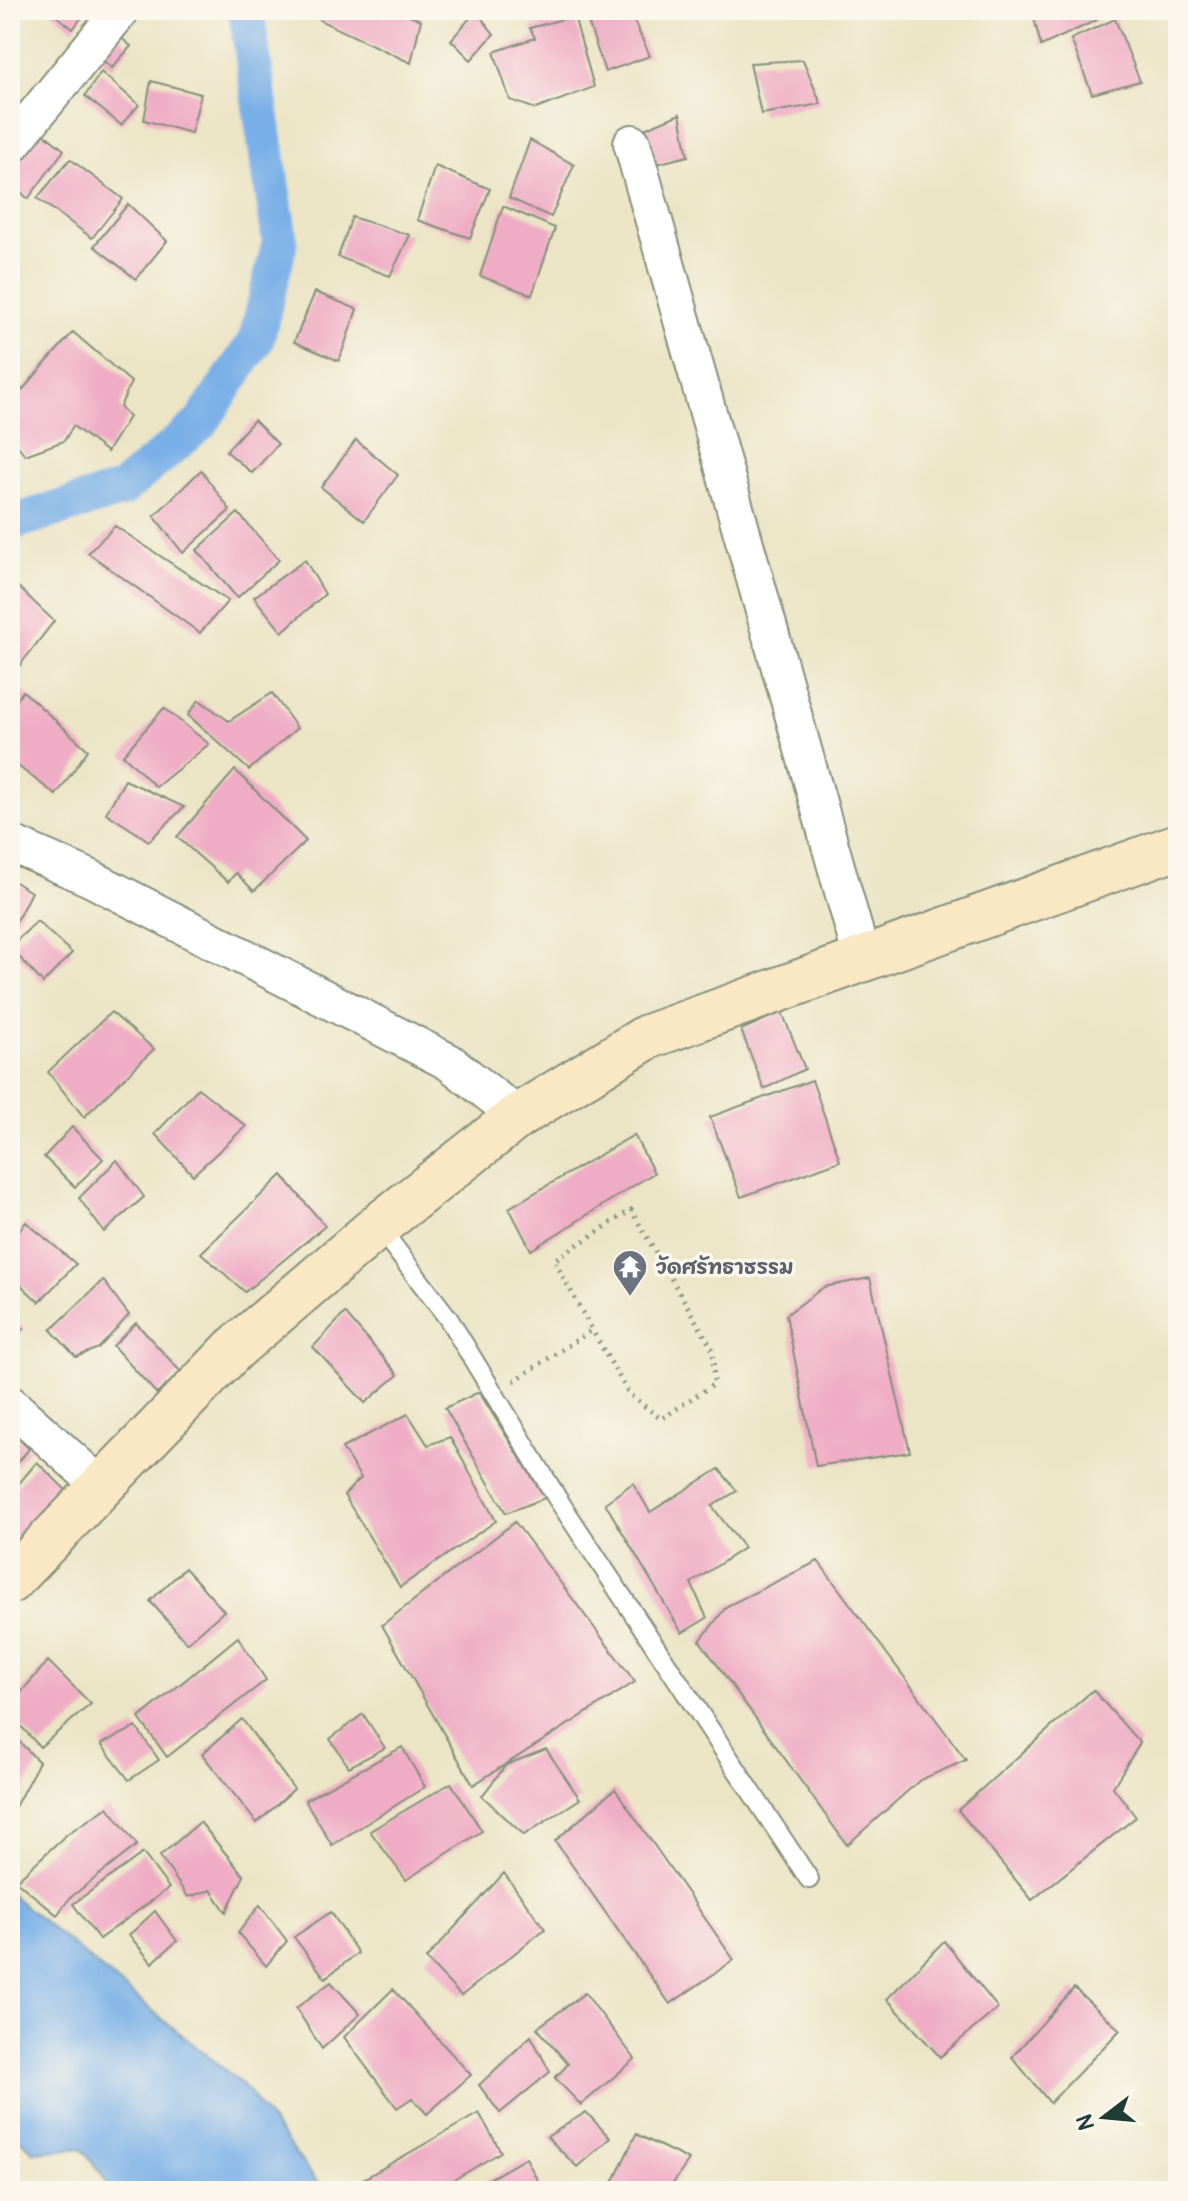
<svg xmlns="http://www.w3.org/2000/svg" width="1188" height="2201" viewBox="0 0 1188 2201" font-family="Pangolin,'Playpen Sans Thai',sans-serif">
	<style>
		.water { fill: #78afe7; stroke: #4c768e; stroke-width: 2 }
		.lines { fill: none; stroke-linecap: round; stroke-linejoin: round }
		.canal { stroke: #78afe7; stroke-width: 36 }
		.building { fill: #efadc5 }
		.lane-casing { stroke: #85907c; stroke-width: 22 }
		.street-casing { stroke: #85907c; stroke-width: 40 }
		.secondary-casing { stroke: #85907c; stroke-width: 48 }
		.path { stroke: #85907c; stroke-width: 5; stroke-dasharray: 2 6; stroke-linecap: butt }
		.lane { stroke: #fff; stroke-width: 18 }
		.street { stroke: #fff; stroke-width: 36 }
		.secondary { stroke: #fae7c3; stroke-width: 44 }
		.labels { text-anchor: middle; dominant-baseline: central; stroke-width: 7; stroke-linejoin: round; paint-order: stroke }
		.worship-label { font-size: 20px; font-weight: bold; fill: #5b616d; stroke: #fbf7ec; text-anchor: start }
	</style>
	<rect width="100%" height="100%" fill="#fbf7ec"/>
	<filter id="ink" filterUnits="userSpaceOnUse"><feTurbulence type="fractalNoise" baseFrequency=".0125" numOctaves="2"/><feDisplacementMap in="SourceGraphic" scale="16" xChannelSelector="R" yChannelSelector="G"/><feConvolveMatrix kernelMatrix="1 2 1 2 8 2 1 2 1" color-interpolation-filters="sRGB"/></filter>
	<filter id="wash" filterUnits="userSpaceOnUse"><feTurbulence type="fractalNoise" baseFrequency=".006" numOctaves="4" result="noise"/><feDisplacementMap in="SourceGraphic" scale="32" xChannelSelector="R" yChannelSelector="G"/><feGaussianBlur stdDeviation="1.8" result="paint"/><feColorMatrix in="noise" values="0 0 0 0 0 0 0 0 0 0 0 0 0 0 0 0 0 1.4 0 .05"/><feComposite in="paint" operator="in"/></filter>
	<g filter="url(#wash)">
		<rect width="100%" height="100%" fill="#ebe4c5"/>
		<polygon class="water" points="10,1894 243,2085 324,2191 114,2191 81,2148 34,2152 10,2130"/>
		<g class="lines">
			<polyline class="canal" points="10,523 121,490 201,423 256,340 280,242 246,10"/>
		</g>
		<g id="blocks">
			<g class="building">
				<polygon points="49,10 87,10 73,29"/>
				<polygon points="320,10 396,10 421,20 411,63 319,20"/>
				<polygon points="584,10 647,10 632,17 650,56 605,72"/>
				<polygon points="1032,10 1094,10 1097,20 1041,46"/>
				<polygon points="476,11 494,34 471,60 451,40"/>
				<polygon points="574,16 594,87 536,109 510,100 494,52 535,38 530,28"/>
				<polygon points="1115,19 1140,81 1092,94 1071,39"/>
				<polygon points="112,30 131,46 112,68 96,55"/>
				<polygon points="803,60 821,104 761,114 750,63"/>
				<polygon points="101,72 139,105 121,125 85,96"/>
				<polygon points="151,81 201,94 191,133 144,120"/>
				<polygon points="680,114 688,156 652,165 639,131"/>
				<polygon points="37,128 64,150 28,199 10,181 10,168"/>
				<polygon points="530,140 574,165 551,217 509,198"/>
				<polygon points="70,159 123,199 92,238 37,198"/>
				<polygon points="435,166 490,189 470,238 417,220"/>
				<polygon points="128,204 167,241 136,279 94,246"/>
				<polygon points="503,206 555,228 532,295 480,276"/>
				<polygon points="352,217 410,235 390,276 338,257"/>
				<polygon points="315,292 357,309 339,361 294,342"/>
				<polygon points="73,332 131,382 120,407 129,417 107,452 73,426 64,441 25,455 10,435 10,404"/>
				<polygon points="254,420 278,444 252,473 226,451"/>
				<polygon points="356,440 398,475 364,521 321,487"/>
				<polygon points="201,470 230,510 183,553 154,516"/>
				<polygon points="238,513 279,560 237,598 197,550"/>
				<polygon points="115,526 228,601 200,633 88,553"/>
				<polygon points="305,560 325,594 282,632 254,597"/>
				<polygon points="10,579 54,621 17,669 10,662"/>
				<polygon points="23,691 88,750 56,795 10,760 10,710"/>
				<polygon points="272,693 297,728 249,770 188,715 199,700 229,721"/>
				<polygon points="164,708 209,744 156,787 123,755"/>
				<polygon points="235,770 306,841 254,891 236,873 228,882 177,837"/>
				<polygon points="125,780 184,807 149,841 106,813"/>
				<polygon points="10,879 31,892 13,928 10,926"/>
				<polygon points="37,921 72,953 43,983 10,947"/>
				<polygon points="111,1012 154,1049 84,1117 48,1072"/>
				<polygon points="782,1012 805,1069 764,1089 741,1030"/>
				<polygon points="812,1080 840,1161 741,1197 710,1117"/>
				<polygon points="198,1088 246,1126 193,1175 155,1134"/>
				<polygon points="72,1127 103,1159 75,1187 44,1157"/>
				<polygon points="634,1135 654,1173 531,1250 509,1208"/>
				<polygon points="117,1160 144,1197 104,1232 79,1198"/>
				<polygon points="282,1175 325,1226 245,1292 201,1253"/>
				<polygon points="26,1222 76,1264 39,1302 10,1275 10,1243"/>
				<polygon points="870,1278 910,1452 816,1466 786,1315 824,1287"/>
				<polygon points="103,1280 129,1315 99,1348 76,1357 51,1330"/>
				<polygon points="345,1313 398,1375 365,1403 313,1347"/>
				<polygon points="10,1316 24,1329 10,1342"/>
				<polygon points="136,1323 181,1372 157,1394 113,1346"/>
				<polygon points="479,1392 545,1498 506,1513 445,1408"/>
				<polygon points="408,1414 428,1445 450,1437 496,1521 400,1587 344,1495 361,1478 342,1448"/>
				<polygon points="10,1430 29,1449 10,1472"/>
				<polygon points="37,1462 67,1491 10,1552 10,1494"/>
				<polygon points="719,1469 737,1491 712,1506 744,1548 691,1583 707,1618 682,1633 605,1503 633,1483 650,1512"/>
				<polygon points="515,1522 635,1682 473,1785 382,1625"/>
				<polygon points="818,1561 966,1760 920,1780 847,1845 700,1641 727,1606"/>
				<polygon points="185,1568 224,1611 187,1643 150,1601"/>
				<polygon points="238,1637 266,1680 167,1757 139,1718"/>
				<polygon points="48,1661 91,1704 40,1747 10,1714 10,1705"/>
				<polygon points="1093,1690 1140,1743 1113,1787 1136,1817 1032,1900 958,1810"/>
				<polygon points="363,1714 385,1748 349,1767 330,1739"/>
				<polygon points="242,1719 294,1789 257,1823 202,1754"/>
				<polygon points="136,1727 159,1760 129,1780 101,1744"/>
				<polygon points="10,1732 39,1762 10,1816"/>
				<polygon points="402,1747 425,1787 332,1845 305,1800"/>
				<polygon points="546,1749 580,1799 524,1835 482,1796 506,1765"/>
				<polygon points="451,1783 482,1831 406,1880 370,1831"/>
				<polygon points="615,1789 734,1960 670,2004 555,1841"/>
				<polygon points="108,1807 137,1845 70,1898 57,1915 16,1881 67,1834"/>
				<polygon points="200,1822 244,1876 226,1912 211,1890 188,1897 160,1856"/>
				<polygon points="143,1853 169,1888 99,1939 73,1904"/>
				<polygon points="504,1873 545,1929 461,1996 426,1959"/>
				<polygon points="260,1905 287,1941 266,1966 238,1933"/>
				<polygon points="155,1911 177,1941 152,1963 129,1935"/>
				<polygon points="331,1912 358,1953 325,1978 294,1937"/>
				<polygon points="944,1941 998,2008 940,2057 887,1999"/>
				<polygon points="331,1982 360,2014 322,2049 296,2008"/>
				<polygon points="1074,1988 1120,2030 1050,2103 1012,2057"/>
				<polygon points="393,1989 471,2075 427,2114 412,2098 397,2108 344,2037"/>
				<polygon points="585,1993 635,2059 581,2105 555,2078 568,2064 537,2028"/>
				<polygon points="531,2036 550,2072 500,2113 479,2085"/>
				<polygon points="586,2112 610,2138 577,2167 547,2137"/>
				<polygon points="479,2113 501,2152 435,2191 368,2191 362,2180"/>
				<polygon points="636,2134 689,2160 668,2191 609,2191"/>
				<polygon points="526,2158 543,2191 468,2191"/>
			</g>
		</g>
	</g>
	<g filter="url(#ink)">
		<use href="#blocks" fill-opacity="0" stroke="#85907c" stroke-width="2"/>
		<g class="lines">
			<defs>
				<polyline id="lane" points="378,1226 448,1318 557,1498 809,1879"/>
				<g id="street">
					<polyline points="632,143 863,962"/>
					<polyline points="10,146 121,10"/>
					<polyline points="10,843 90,878 449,1062 518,1116"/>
					<polyline points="10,1404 101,1486"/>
				</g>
				<polyline id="secondary" points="10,1581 234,1349 378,1226 518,1116 647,1037 1178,846"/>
			</defs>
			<use href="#lane" class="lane-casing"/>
			<use href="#street" class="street-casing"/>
			<use href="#secondary" class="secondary-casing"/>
			<polyline class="path" points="514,1381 592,1330 554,1260 631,1210 713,1350 714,1384 661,1419 629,1394 592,1330"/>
			<use href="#lane" class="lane"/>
			<use href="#street" class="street"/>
			<use href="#secondary" class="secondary"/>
		</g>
	</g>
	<defs>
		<symbol id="temple-pin" viewBox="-11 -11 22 30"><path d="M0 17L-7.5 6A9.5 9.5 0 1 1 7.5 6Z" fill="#6b7280" stroke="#fbf7ec"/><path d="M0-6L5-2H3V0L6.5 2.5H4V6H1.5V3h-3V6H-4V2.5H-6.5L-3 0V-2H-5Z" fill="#fff"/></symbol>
	</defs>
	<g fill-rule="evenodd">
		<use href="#temple-pin" x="610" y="1247" width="40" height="54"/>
	</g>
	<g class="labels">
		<g class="worship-label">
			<text x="656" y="1267">วัดศรัทธาธรรม</text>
		</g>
	</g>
	<rect width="1188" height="2201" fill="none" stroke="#fbf7ec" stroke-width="40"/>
	<g transform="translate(1104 2117) rotate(254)" stroke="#fbf7ec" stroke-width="6" paint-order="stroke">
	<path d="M0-6L14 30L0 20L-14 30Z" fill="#1f3d34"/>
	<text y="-12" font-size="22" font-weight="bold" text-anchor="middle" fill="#1f3d34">N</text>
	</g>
</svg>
